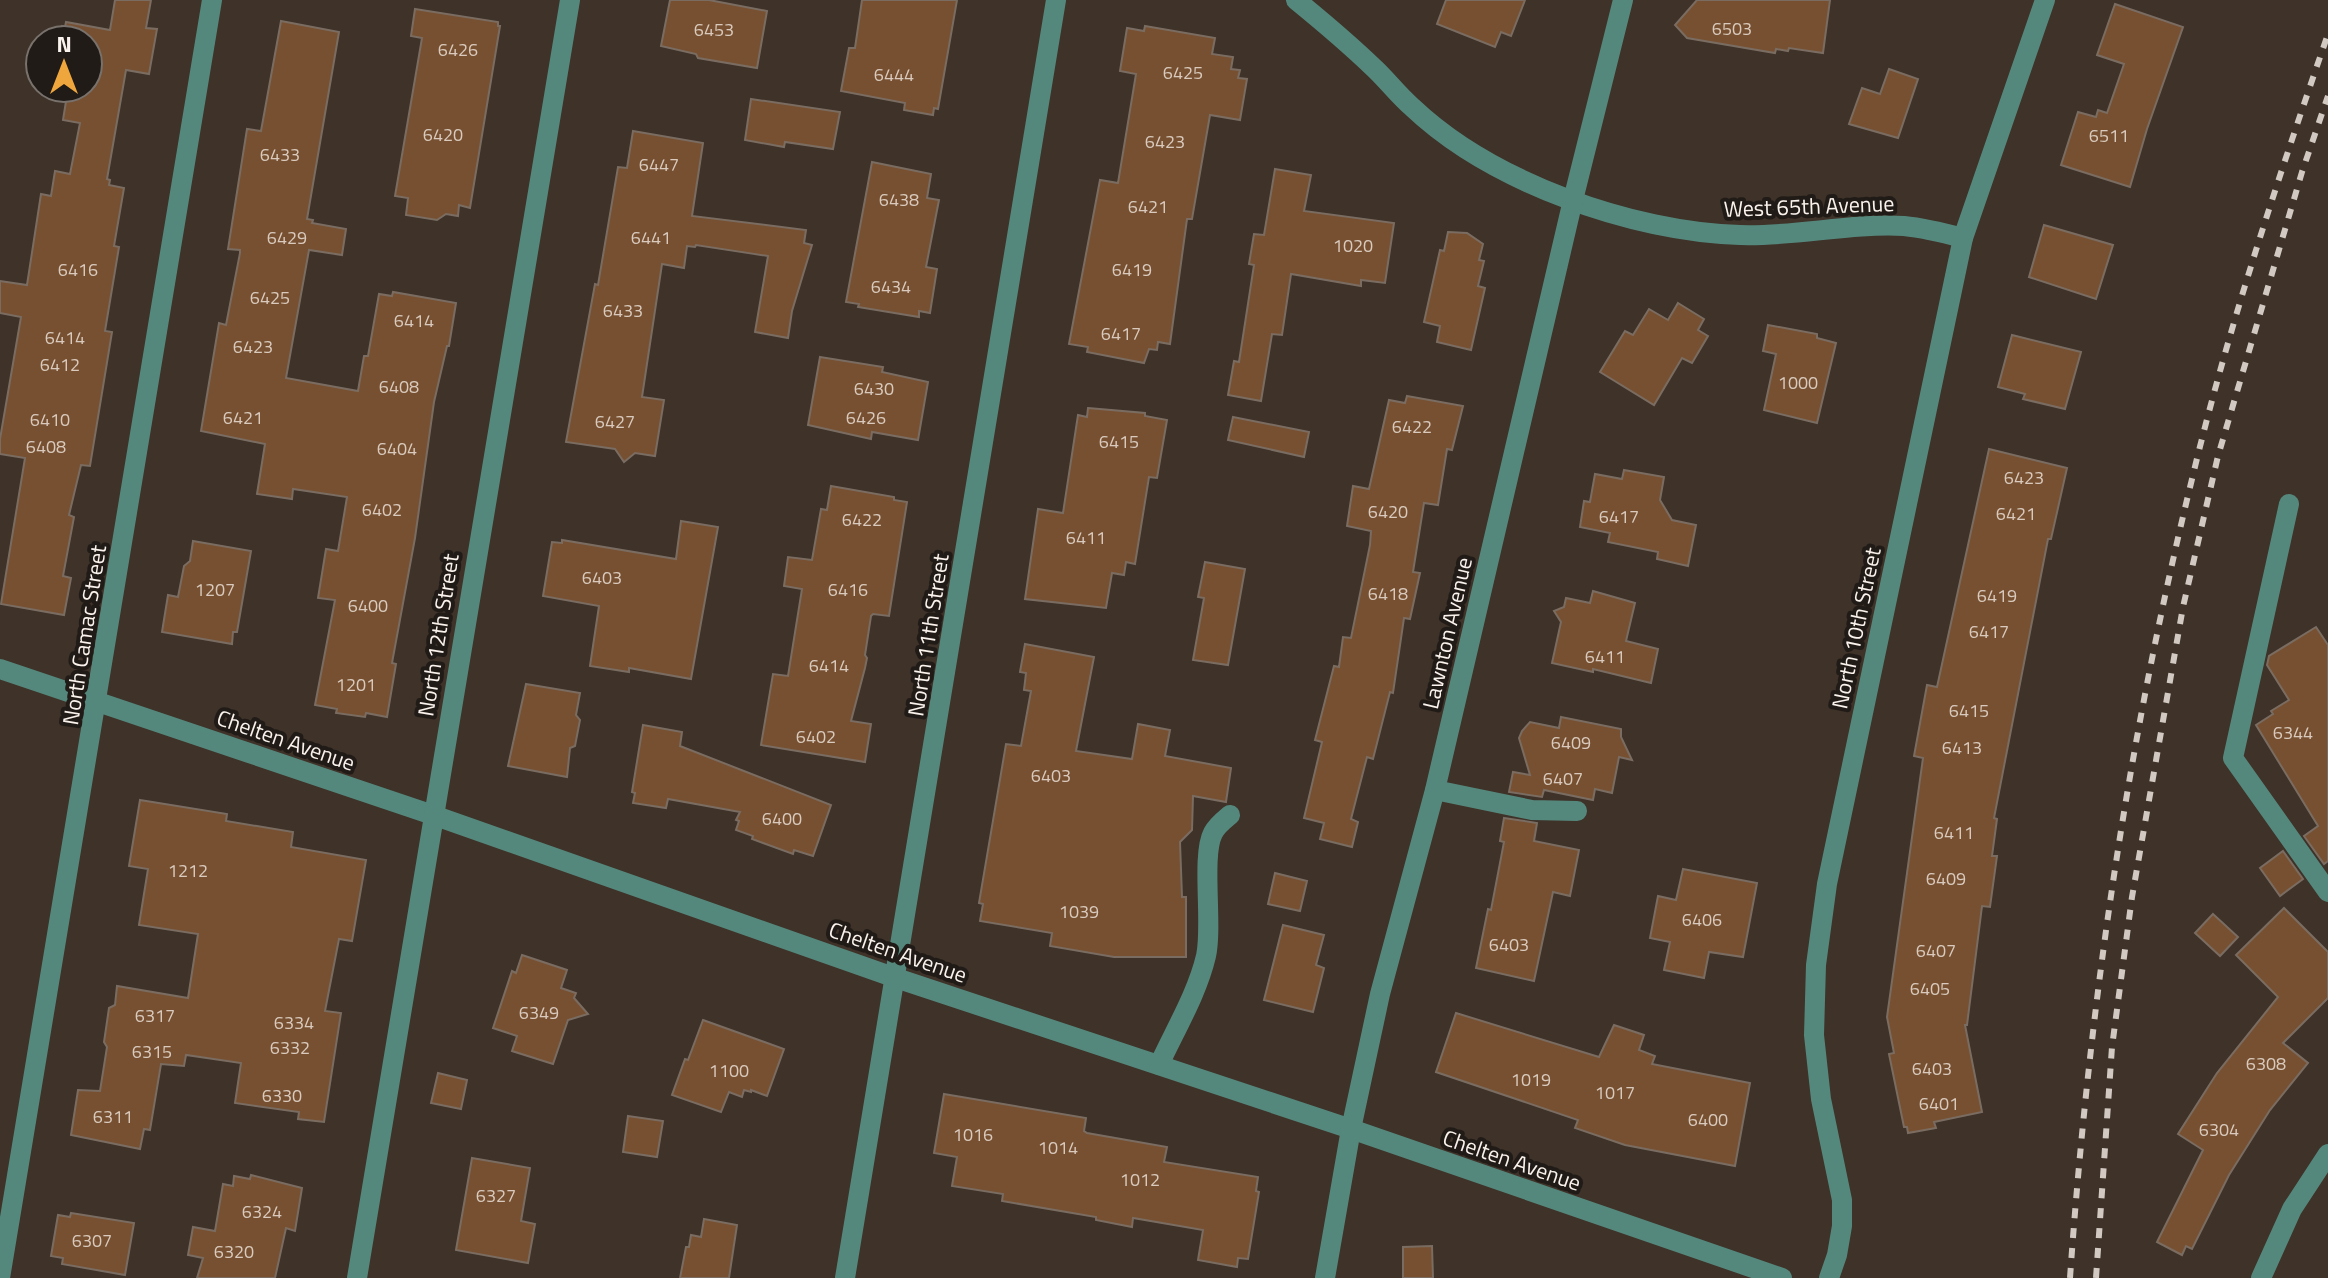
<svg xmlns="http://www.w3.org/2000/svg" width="2328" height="1278" viewBox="0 0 2328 1278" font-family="'Titillium Web',sans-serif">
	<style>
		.building { fill: #775031; stroke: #7a6c61; stroke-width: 2 }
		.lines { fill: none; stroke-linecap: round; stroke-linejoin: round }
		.minor { stroke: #55887c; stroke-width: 20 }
		.rail { stroke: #d2c9c3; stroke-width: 6; stroke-dasharray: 10 10; stroke-linecap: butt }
		.labels { text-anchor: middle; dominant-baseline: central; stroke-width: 8; stroke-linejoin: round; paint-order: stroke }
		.number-label { font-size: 18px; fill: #d9cabd }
		.street-label { font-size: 22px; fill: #faf2ec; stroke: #211b17 }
	</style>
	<rect width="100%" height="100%" fill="#3e3229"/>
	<g class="building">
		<polygon points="115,0 151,0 146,28 157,29 149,74 126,70 107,179 110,180 109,185 124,188 114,246 119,247 105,331 112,332 90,466 81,465 69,515 74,517 63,576 71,578 64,615 1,604 25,458 0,454 0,439 21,317 0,313 0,281 27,285 41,194 51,196 55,171 70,174 80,123 63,120 67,95 54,93 55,88 88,88 88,40 59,40 62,26 65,27 66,22 110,30"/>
		<polygon points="670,0 709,0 767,11 757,68 698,58 696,54 661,46"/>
		<polygon points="862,0 957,0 938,109 934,108 933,115 904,110 905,103 841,91 849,48 855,48"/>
		<polygon points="1446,0 1525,0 1511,36 1501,32 1495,47 1437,24"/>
		<polygon points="1697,0 1830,0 1823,53 1789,48 1788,51 1776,49 1775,53 1687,38 1675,25"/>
		<polygon points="2115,4 2183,27 2147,129 2130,187 2061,165 2078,112 2096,117 2098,110 2107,113 2124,64 2097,55"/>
		<polygon points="415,9 498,22 498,26 500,26 470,208 459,205 458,216 446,214 437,220 406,215 408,198 395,196 422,38 411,36"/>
		<polygon points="281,21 339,32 307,219 313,220 312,223 346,229 342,255 309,250 286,378 358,391 364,356 368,356 379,294 392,296 393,292 456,303 449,346 447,346 434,402 415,538 392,663 396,664 387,717 366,713 365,717 336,713 337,709 315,705 335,600 318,598 326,549 338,551 347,497 293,489 292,499 257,494 265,444 201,431 219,323 226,325 240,253 240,250 228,249 247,129 261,131"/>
		<polygon points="1145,26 1215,38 1212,54 1233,57 1231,69 1240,70 1238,78 1247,79 1240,120 1210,115 1192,219 1187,219 1170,344 1158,342 1157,350 1149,349 1144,363 1087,352 1088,347 1069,344 1100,180 1118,183 1136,74 1120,71 1127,28 1144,31"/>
		<polygon points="1889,69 1918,79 1898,138 1849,124 1862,88 1880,94"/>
		<polygon points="751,99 840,112 833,149 785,142 784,147 745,140"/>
		<polygon points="633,131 703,143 692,216 806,230 804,243 812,245 792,311 788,338 755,332 768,256 696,245 695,247 687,246 684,268 662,264 642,397 664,400 655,456 635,453 624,462 615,449 566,442 595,284 598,285 618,167 627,168"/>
		<polygon points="872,162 931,174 927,198 939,200 926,267 937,269 930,313 919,311 919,317 858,307 859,304 846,302"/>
		<polygon points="1275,169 1311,175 1304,211 1394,223 1385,283 1361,280 1361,286 1291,274 1282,335 1272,334 1261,401 1228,395 1234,361 1239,362 1254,265 1249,264 1254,234 1264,235"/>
		<polygon points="2044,225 2113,245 2096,299 2029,277"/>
		<polygon points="1448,232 1467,233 1483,244 1479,260 1484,261 1478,286 1485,288 1471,350 1437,342 1440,326 1424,322 1440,250 1444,251"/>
		<polygon points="1678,303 1704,319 1698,330 1708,336 1692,363 1682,358 1654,405 1600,372 1625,331 1633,335 1649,309 1668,320"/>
		<polygon points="1768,325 1817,334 1817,338 1836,343 1817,423 1764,410 1776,354 1763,351"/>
		<polygon points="2012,335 2081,352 2065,409 2023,399 2025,394 1998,387"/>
		<polygon points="820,357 883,367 882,372 928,382 918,440 872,432 871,439 808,425"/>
		<polygon points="1407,396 1463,406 1452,450 1447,449 1438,505 1424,503 1413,572 1420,573 1410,619 1404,618 1393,693 1390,692 1373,759 1367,757 1351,819 1358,822 1352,847 1320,839 1324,823 1304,818 1322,742 1315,740 1334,666 1339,667 1343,637 1351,638 1370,545 1371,531 1347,526 1353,486 1369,489 1389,400 1405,403"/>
		<polygon points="1088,408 1145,413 1145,416 1167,420 1157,478 1149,477 1135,564 1126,562 1124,575 1112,573 1106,608 1025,599 1038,509 1063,513 1078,415 1087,417"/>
		<polygon points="1233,417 1309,432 1304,457 1228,440"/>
		<polygon points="1989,449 2067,468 2051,539 2048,539 1994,818 1997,819 1992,856 1997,856 1990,907 1982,906 1967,1025 1965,1025 1982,1112 1934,1122 1936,1128 1908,1133 1907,1127 1904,1127 1889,1054 1894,1053 1887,1017 1923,758 1914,756 1927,685 1937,687"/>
		<polygon points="1624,470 1664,477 1660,500 1672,520 1696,525 1688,566 1657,559 1658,552 1608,542 1610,533 1580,527 1584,501 1590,502 1595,474 1622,479"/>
		<polygon points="831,486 894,497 894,500 907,502 889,616 873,614 871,616 865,655 867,658 865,668 851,721 871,724 865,762 761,745 773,674 788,676 802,589 784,586 788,557 812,560 821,509 827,510"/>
		<polygon points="681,521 718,527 691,679 629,668 629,672 590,666 599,606 543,596 552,542 562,543 562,540 676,559"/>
		<polygon points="193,541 251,551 237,632 233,632 232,644 162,632 168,595 178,597 184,566 190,561"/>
		<polygon points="1205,562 1245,569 1228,665 1193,660 1204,598 1198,597"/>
		<polygon points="1593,591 1635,603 1626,641 1658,649 1651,683 1593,669 1593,672 1552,663 1561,622 1554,611 1564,607 1566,598 1590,603"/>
		<polygon points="2316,627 2328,645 2328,861 2324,864 2304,836 2318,826 2256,725 2273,714 2271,711 2289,700 2267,665 2269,656"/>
		<polygon points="1025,644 1094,657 1076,751 1132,759 1138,724 1170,730 1165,756 1231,768 1226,802 1193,796 1192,830 1180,842 1182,897 1186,897 1186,957 1114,957 1050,946 1052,933 980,921 983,904 979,903 1006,744 1021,746 1031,691 1024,690 1026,673 1020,672"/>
		<polygon points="526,684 580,693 576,715 580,720 575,746 570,748 567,777 508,766"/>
		<polygon points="1561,717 1621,729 1621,737 1632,760 1619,757 1612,793 1595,789 1593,800 1544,790 1542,797 1509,792 1513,772 1530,775 1519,738 1522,731 1530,722 1559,728"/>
		<polygon points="643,725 682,732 680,746 831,805 813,856 794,850 793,854 752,839 753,836 736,830 739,821 736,820 740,812 668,799 666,808 633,803 635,793 632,792"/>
		<polygon points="140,800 227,814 226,821 293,832 291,847 366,860 352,941 339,939 325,1011 341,1013 324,1122 298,1119 299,1112 235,1103 241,1063 186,1055 184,1066 161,1064 150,1130 144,1129 140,1149 71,1135 78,1090 100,1091 107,1047 104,1042 109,1008 115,1005 117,986 188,998 198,934 139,925 148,869 129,866"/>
		<polygon points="1504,818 1537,823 1534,841 1579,850 1570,896 1553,892 1534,981 1476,968 1488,909 1491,910 1504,842 1500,841"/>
		<polygon points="2283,851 2303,879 2280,896 2260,868"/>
		<polygon points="1683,869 1757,883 1743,957 1709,952 1704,978 1664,970 1670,942 1650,938 1658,896 1676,900"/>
		<polygon points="1275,873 1307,881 1300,911 1268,904"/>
		<polygon points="2284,908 2328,952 2328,998 2283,1043 2308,1063 2270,1110 2229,1175 2192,1249 2186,1246 2182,1255 2157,1242 2203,1150 2178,1134 2217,1073 2278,997 2236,955"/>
		<polygon points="2213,914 2238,937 2220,956 2195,933"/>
		<polygon points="1283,925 1324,935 1316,965 1324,968 1313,1012 1264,1000"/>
		<polygon points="522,955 567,970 561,988 576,993 574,998 588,1014 568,1020 553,1064 512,1051 517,1036 493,1028 512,971 516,973"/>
		<polygon points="1456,1013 1599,1057 1614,1025 1644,1035 1639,1050 1655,1056 1652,1064 1750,1083 1735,1166 1625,1145 1575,1128 1578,1120 1436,1072"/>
		<polygon points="703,1020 784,1049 767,1096 751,1090 751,1092 744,1090 742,1097 729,1092 721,1112 672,1095 685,1059 688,1060"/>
		<polygon points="438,1073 467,1080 461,1109 431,1103"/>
		<polygon points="944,1094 1086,1118 1084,1131 1087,1133 1167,1147 1164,1162 1258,1177 1256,1191 1259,1192 1248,1259 1238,1258 1237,1267 1198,1260 1203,1230 1133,1218 1132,1227 1096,1220 1096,1217 1002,1201 1003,1194 952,1186 957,1157 934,1153"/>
		<polygon points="628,1116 663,1121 657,1157 623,1152"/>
		<polygon points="472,1158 530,1168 521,1221 535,1224 528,1263 456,1250"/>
		<polygon points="251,1175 302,1188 295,1231 286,1228 275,1278 197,1278 203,1258 188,1255 193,1227 215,1231 223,1184 233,1186 234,1176 250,1179"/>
		<polygon points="71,1213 134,1223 125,1275 62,1264 63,1258 51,1256 58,1215 70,1217"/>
		<polygon points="704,1219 737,1225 729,1278 680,1278 686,1247 689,1247 691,1235 701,1237"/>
		<polygon points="1432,1246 1433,1278 1403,1278 1403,1247"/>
	</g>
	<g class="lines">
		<g class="minor">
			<path d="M1296,0C1323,22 1349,44 1374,68C1387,80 1398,95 1412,107C1491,182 1632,232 1740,235C1795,237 1849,223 1904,226C1924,228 1944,233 1963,238"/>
			<polyline points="2289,504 2233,758 2328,892"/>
			<polyline points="0,669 433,815 896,978 1351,1129 1782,1278"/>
			<polyline points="1435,790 1532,810 1577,811"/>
			<path d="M1159,1065C1175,1030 1197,994 1206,956C1213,925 1201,856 1213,833C1217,825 1224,820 1230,815"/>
			<polyline points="0,1278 212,0"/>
			<polyline points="357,1278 570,0"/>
			<polyline points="845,1278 1056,0"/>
			<polyline points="1325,1278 1351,1129 1380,994 1435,790 1573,200 1623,0"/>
			<polyline points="1829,1278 1837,1255 1842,1226 1842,1200 1821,1099 1814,1035 1816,965 1827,884 1963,238 2045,0"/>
			<polyline points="2261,1278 2292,1209 2328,1154"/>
		</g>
		<g class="rail">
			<path d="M2070,1278C2089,1007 2128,739 2193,475C2229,325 2278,179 2328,34"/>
			<polyline points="2096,1278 2112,1047 2132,897 2183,607 2218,456 2302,172 2328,96"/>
		</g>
	</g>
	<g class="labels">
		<g class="number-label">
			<text x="1732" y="28">6503</text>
			<text x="714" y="29">6453</text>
			<text x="458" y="49">6426</text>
			<text x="1183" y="72">6425</text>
			<text x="894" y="74">6444</text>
			<text x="443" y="134">6420</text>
			<text x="2109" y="135">6511</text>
			<text x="1165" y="141">6423</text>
			<text x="280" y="154">6433</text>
			<text x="659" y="164">6447</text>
			<text x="899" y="199">6438</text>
			<text x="1148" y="206">6421</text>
			<text x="287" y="237">6429</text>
			<text x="651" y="237">6441</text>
			<text x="1353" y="245">1020</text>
			<text x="78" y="269">6416</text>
			<text x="1132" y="269">6419</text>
			<text x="891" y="286">6434</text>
			<text x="270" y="297">6425</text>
			<text x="623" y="310">6433</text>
			<text x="414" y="320">6414</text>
			<text x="1121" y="333">6417</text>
			<text x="65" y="337">6414</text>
			<text x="253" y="346">6423</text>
			<text x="60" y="364">6412</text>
			<text x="1798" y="382">1000</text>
			<text x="399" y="386">6408</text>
			<text x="874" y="388">6430</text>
			<text x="243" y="417">6421</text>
			<text x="866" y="417">6426</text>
			<text x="50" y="419">6410</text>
			<text x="615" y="421">6427</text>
			<text x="1412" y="426">6422</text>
			<text x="1119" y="441">6415</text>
			<text x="46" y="446">6408</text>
			<text x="397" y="448">6404</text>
			<text x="2024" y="477">6423</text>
			<text x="382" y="509">6402</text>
			<text x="1388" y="511">6420</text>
			<text x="2016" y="513">6421</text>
			<text x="1619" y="516">6417</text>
			<text x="862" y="519">6422</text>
			<text x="1086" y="537">6411</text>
			<text x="602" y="577">6403</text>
			<text x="215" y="589">1207</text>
			<text x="848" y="589">6416</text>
			<text x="1388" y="593">6418</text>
			<text x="1997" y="595">6419</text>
			<text x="368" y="605">6400</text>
			<text x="1989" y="631">6417</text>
			<text x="1605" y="656">6411</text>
			<text x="829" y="665">6414</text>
			<text x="356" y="684">1201</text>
			<text x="1969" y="710">6415</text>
			<text x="2293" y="732">6344</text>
			<text x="816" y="736">6402</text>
			<text x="1571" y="742">6409</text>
			<text x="1962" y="747">6413</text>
			<text x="1051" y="775">6403</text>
			<text x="1563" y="778">6407</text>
			<text x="782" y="818">6400</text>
			<text x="1954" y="832">6411</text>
			<text x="188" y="870">1212</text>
			<text x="1946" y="878">6409</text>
			<text x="1079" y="911">1039</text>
			<text x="1702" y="919">6406</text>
			<text x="1509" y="944">6403</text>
			<text x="1936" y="950">6407</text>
			<text x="1930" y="988">6405</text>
			<text x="539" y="1012">6349</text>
			<text x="155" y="1015">6317</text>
			<text x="294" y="1022">6334</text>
			<text x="290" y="1047">6332</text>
			<text x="152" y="1051">6315</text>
			<text x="2266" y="1063">6308</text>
			<text x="1932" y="1068">6403</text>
			<text x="729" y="1070">1100</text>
			<text x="1531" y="1079">1019</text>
			<text x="1615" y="1092">1017</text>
			<text x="282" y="1095">6330</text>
			<text x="1939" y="1103">6401</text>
			<text x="113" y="1116">6311</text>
			<text x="1708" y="1119">6400</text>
			<text x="2219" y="1129">6304</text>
			<text x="973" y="1134">1016</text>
			<text x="1058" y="1147">1014</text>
			<text x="1140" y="1179">1012</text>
			<text x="496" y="1195">6327</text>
			<text x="262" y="1211">6324</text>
			<text x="92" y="1240">6307</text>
			<text x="234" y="1251">6320</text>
		</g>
		<g class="street-label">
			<text transform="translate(1809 206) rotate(-2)">West 65th Avenue</text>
			<text transform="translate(1856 628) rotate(-78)">North 10th Street</text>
			<text transform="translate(1447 633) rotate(-77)">Lawnton Avenue</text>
			<text transform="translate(84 635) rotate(-81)">North Camac Street</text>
			<text transform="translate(438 635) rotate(-81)">North 12th Street</text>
			<text transform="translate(928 635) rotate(-81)">North 11th Street</text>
			<text transform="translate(286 740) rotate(19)">Chelten Avenue</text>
			<text transform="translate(898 952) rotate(19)">Chelten Avenue</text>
			<text transform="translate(1512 1160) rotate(19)">Chelten Avenue</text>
		</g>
	</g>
	<g transform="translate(64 64)"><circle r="38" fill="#211b17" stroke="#78716c" stroke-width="2"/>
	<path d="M0-6L14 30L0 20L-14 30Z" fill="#efa73d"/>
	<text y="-12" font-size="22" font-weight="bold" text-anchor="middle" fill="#faf2ec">N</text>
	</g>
</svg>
